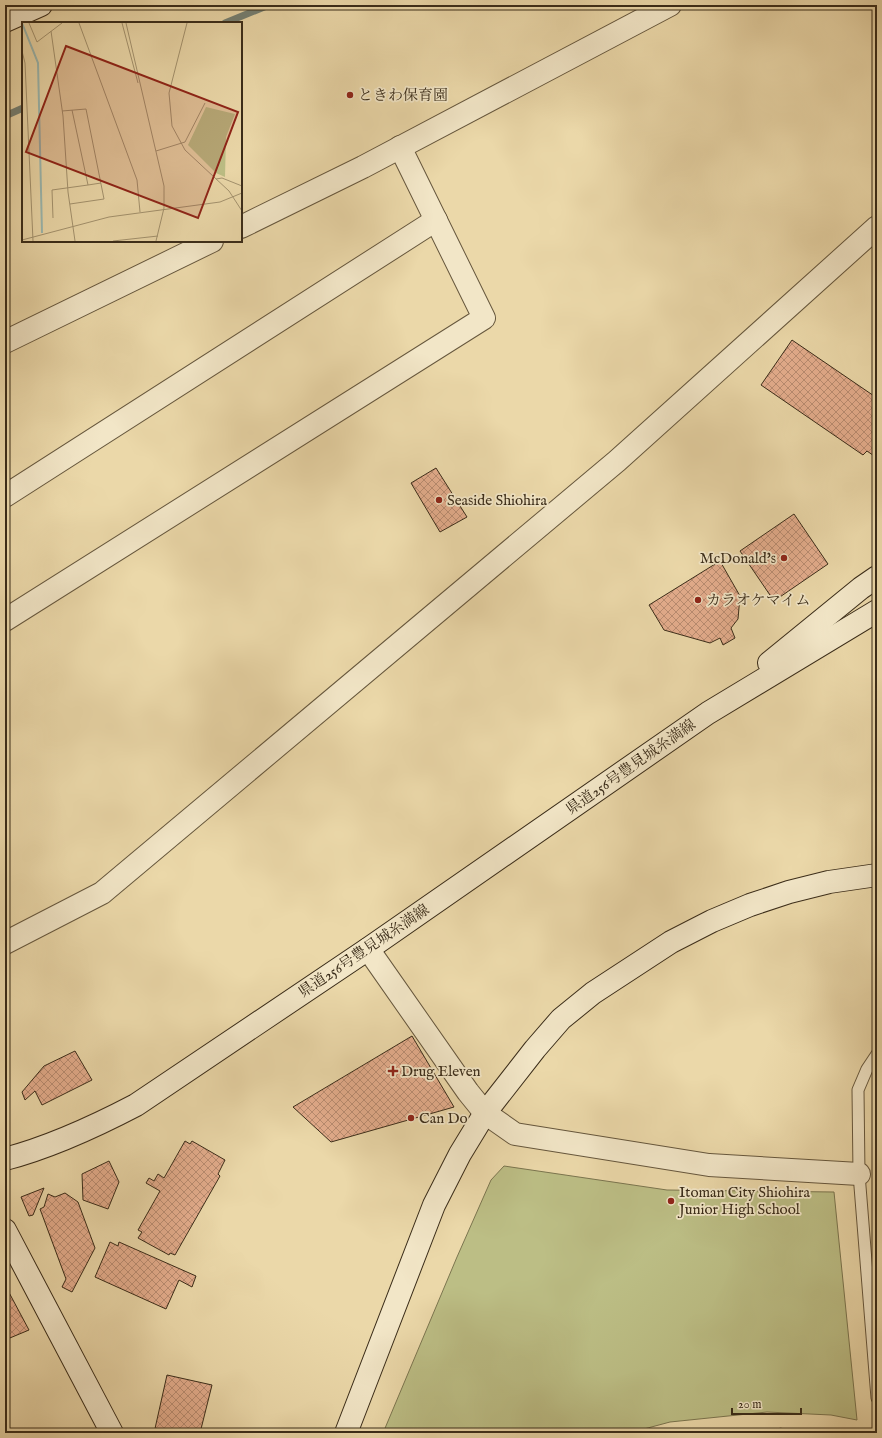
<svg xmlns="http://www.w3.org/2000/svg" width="882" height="1438" viewBox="0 0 882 1438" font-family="'IM FELL English','Noto Serif JP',serif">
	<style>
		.green { fill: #bcbe85; stroke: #7b754f }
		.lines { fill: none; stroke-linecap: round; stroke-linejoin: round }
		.stream { stroke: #748074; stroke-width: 7 }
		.building { fill: url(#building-cross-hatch); stroke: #3a2c19 }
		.lane-casing { stroke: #66573d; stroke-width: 13 }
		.street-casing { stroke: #66573d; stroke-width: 24 }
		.secondary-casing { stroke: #3a2c19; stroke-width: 24 }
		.path { stroke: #3a2c19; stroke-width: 2.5; stroke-dasharray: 3 2; stroke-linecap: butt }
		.lane { stroke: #f2e6c7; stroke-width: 11 }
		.street { stroke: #f2e6c7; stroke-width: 22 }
		.secondary { stroke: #f2e6c7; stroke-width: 22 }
		.poi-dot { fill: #8f2418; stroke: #f2e6c7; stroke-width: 1.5 }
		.labels { text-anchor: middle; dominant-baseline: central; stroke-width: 3.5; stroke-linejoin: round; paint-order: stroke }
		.poi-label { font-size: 15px; fill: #3a2c19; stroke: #f2e6c7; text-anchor: start }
		.street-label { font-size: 15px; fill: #3a2c19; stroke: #f2e6c7 }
		.inset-river { fill: none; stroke: #9ab8b1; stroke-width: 2 }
		.inset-road { fill: none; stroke: #a4936f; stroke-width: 1 }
		.view { fill: #8f2418; fill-opacity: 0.15; stroke: #8f2418; stroke-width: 2 }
		.inset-edge { fill: none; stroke: #3a2c19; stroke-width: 2 }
	</style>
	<defs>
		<pattern id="building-cross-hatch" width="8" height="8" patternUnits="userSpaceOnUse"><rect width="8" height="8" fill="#e4ad8d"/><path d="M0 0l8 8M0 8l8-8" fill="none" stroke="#ba8d72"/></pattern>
	</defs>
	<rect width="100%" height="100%" fill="#ebd8a9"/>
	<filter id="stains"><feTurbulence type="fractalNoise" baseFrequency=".005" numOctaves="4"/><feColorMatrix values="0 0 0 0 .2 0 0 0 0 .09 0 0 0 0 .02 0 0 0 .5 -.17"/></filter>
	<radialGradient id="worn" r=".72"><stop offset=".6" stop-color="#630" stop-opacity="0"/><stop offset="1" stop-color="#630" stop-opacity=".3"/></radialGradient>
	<polygon class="green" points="504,1166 667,1190 834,1192 857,1420 831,1415 767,1412 670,1422 629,1433 383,1433 457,1257 491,1180"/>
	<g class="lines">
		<g class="stream">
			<polyline points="225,23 269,5"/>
			<polyline points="5,116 23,108"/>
		</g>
	</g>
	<g class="building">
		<polygon points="792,340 877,398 877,458 867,451 863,455 761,385"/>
		<polygon points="436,468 467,517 440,532 411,483"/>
		<polygon points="794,514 828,564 774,601 740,551"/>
		<polygon points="720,561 740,596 738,619 731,628 735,638 723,645 720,638 710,643 664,630 649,605"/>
		<polygon points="412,1036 454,1107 331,1142 293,1107"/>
		<polygon points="75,1051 92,1080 42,1105 35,1091 25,1100 22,1092 44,1066"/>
		<polygon points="185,1141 190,1144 192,1141 225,1160 218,1174 220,1176 175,1255 170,1253 169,1255 138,1238 142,1232 138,1230 160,1191 146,1183 149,1178 154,1181 158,1174 164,1178"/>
		<polygon points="109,1161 119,1182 108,1209 83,1200 82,1174"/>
		<polygon points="44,1188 33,1215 29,1216 21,1197"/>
		<polygon points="65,1193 78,1202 95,1248 72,1292 62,1287 66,1279 40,1209 44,1207 48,1194 55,1197"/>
		<polygon points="110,1242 118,1246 119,1242 196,1276 192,1287 179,1280 166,1309 95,1277"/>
		<polygon points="5,1285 29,1330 5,1340"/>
		<polygon points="167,1375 212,1385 200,1433 154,1433"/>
	</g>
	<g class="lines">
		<defs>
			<polyline id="lane" points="877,1054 867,1069 858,1090 859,1174 877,1398"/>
			<g id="street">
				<polyline points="241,227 363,167 670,5"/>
				<polyline points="5,342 212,241"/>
				<polyline points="5,496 436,220"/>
				<polyline points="5,620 484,318 400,147"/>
				<polyline points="5,943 102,893 617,461 877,227"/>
				<polyline points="368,949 468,1092 485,1113 515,1134 709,1165 859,1174"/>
			</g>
			<g id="secondary">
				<polyline points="5,21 41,5"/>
				<polyline points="769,663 861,588 877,577"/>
				<path d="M5,1159C51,1147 94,1127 136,1105L368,949L708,713L877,611"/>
				<polyline points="5,1230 112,1433"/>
				<polyline points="346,1433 434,1205 460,1154 485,1113 535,1049 561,1019 593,993 671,942 712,921 750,905 789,892 829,882 877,875"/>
			</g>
		</defs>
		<use href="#lane" class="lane-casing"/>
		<use href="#street" class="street-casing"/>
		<use href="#secondary" class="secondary-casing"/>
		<polyline class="path" points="740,1433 780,1429 813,1433"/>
		<use href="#lane" class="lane"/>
		<use href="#street" class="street"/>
		<use href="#secondary" class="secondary"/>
	</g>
	<g class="poi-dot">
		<circle cx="350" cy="95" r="4"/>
		<circle cx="439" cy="500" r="4"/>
		<circle cx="784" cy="558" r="4"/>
		<circle cx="698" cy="600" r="4"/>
		<path d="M391 1065h4v4h4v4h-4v4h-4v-4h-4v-4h4z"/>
		<circle cx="411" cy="1118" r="4"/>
		<circle cx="671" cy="1201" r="4"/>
	</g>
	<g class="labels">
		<g class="poi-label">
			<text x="358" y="95">ときわ保育園</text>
			<text x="447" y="500">Seaside Shiohira</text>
			<text x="776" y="558" text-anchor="end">McDonald's</text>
			<text x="706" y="600">カラオケマイム</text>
			<text x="401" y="1071">Drug Eleven</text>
			<text x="419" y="1118">Can Do</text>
			<text x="679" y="1192">Itoman City Shiohira<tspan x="679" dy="17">Junior High School</tspan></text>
		</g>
		<g class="street-label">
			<text transform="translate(631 767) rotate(-35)">県道256号豊見城糸満線</text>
			<text transform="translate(364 951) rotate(-34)">県道256号豊見城糸満線</text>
		</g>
	</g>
	<g transform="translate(22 22)">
		<rect width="220" height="220" fill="#ebd8a9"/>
		<path d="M184,85L213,92L204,115L203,155L194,151L166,123Z" fill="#bcbe85"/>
		<path class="inset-river" d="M0,1L16,41L20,211"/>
		<path class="inset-road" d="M7,1L15,20L40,1M57,1L115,158L118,190M100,1L116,61M104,1L142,164V186L134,219M165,1L147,71L150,104L163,128L207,169L220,189M29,9L41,94L46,170L53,219M0,29L3,41L11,219M40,89L64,87L82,177L48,182M134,129L163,120L183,81M194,157L200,156L220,164M66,163L79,161M31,196L30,168L66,163L50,88M0,218L87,195L198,180L220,171M91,219L136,214"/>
		<path class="view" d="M44,24L216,90L176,196L4,130Z"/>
		<rect width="220" height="220" class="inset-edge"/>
	</g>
	<rect width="882" height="1438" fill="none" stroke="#ebd8a9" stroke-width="20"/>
	<rect x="6" y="6" width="870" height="1426" fill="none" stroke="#3a2c19" stroke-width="2"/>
	<rect x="10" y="10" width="862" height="1418" fill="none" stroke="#3a2c19"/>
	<path d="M732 1408v6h69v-6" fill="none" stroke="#3a2c19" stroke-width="2"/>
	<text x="738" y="1408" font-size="12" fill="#3a2c19" stroke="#f2e6c7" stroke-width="3" paint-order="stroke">20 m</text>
	<rect width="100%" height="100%" filter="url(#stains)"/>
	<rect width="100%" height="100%" fill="url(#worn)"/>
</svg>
